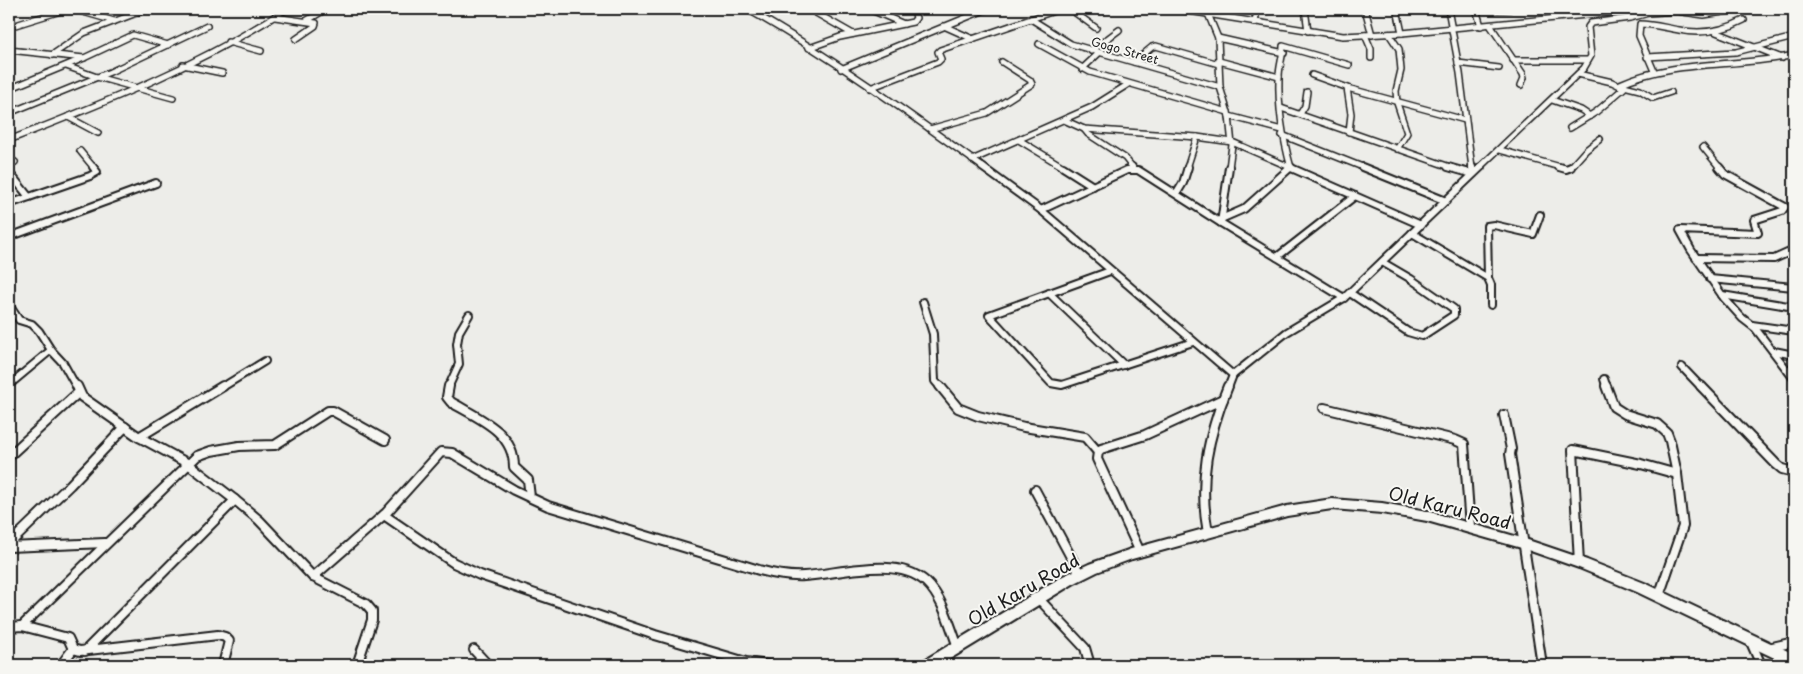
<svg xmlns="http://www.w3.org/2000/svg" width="1803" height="674" viewBox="0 0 1803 674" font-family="'Playpen Sans',sans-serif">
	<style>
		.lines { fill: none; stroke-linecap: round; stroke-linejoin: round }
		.street-far2-casing { stroke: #1c1c1c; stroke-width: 8 }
		.street-far1-casing { stroke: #1c1c1c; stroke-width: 10 }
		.street-casing { stroke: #1c1c1c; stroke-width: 12 }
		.primary-casing { stroke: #1c1c1c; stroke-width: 4 }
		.street-far2 { stroke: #f6f6f2; stroke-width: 5 }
		.street-far1 { stroke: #f6f6f2; stroke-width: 6 }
		.street { stroke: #f6f6f2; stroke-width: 8 }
		.primary { fill: #f6f6f2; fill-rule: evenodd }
		.labels { text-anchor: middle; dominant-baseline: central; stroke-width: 4; stroke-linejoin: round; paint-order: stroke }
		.far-street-label { font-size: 12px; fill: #1c1c1c; stroke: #f6f6f2 }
		.near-street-label { font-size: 18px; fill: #1c1c1c; stroke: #f6f6f2 }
	</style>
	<rect width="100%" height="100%" fill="#edede9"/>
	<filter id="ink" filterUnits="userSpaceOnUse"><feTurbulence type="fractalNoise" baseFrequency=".02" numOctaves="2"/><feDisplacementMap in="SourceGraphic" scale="10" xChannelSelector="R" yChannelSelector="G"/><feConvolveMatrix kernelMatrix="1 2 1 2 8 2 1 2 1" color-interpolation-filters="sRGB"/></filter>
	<g filter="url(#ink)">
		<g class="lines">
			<defs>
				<g id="street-far2">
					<polyline points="73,9 114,21"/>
					<path d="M747,9C830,56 907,112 984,168"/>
					<polyline points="809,9 853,34"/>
					<polyline points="869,9 904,24"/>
					<polyline points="1070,9 1096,28"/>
					<polyline points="1176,9 1343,36 1402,33 1617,12"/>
					<polyline points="1206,9 1218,38 1220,87 1229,116 1232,145 1229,168"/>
					<polyline points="1305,9 1308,31"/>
					<polyline points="1365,9 1372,35"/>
					<polyline points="1397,9 1402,33"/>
					<polyline points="1448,9 1460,73 1472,168"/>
					<polyline points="1476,9 1481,26"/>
					<polyline points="1476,10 1509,9"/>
					<polyline points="275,17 316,23 315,26 296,39"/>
					<polyline points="1031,19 1071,44 1220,87"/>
					<polyline points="306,21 326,9"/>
					<polyline points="1255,23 1257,9"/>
					<polyline points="1490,25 1523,74 1524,78 1521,85"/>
					<polyline points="944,26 973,39"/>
					<polyline points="9,27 67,9"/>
					<polyline points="1716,32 1782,58"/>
					<polyline points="1389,34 1399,49 1401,70 1396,91 1397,103 1407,133 1397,149"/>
					<polyline points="1365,35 1371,49 1371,58"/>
					<polyline points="1218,38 1284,53"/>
					<polyline points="228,42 261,51"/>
					<polyline points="1039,44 1090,72 1228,112"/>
					<polyline points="809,48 840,37 913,22 916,18 914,9"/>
					<polyline points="9,50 84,58"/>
					<polyline points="1091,51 1119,30"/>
					<polyline points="52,55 84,33 147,9"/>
					<polyline points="1647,57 1736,52 1794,37"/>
					<polyline points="1513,60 1588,60"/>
					<polyline points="1219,61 1279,77"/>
					<polyline points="1134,62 1152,47 1156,46 1219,64"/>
					<polyline points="1458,63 1499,68"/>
					<polyline points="183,65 222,73"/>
					<polyline points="66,66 97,77 173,98"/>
					<polyline points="841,69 987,9"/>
					<polyline points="1082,69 1099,53"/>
					<path d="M1654,71L1639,36L1640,24C1653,24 1666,28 1679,30C1703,35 1723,31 1744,20"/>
					<polyline points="1312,75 1351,89 1465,120"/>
					<path d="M1620,84C1676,59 1735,68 1794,55"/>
					<polyline points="1620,85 1640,90 1653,98 1671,92"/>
					<polyline points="870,88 938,62 941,59 938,52 940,50 1060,9"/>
					<polyline points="1347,88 1351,114 1349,132"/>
					<polyline points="9,89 84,58 133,35 168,45"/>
					<polyline points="1552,100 1581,110 1590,116"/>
					<polyline points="1281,108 1453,168"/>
					<polyline points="9,113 110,72 207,26"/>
					<polyline points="1300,114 1305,106 1307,92"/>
					<polyline points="1229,116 1282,130"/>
					<polyline points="68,117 98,133"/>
					<polyline points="1064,120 1084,129 1197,137 1232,142 1292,168"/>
					<polyline points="1570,128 1596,112 1624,88 1612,82 1578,74"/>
					<polyline points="930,129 987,113 1032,84 1030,80 1002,62"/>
					<polyline points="1084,129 1088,134 1125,158 1133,168"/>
					<polyline points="1282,135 1365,168"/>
					<path d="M9,140C102,104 203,64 286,9"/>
					<polyline points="1019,140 1065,168"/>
					<polyline points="1703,147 1720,168"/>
					<polyline points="1500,150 1564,168"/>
					<polyline points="80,151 94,168"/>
					<polyline points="9,158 15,162"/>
					<polyline points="972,160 1092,107 1127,85"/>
					<polyline points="1187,168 1197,137"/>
					<path d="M1291,168C1283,139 1278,108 1279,77C1279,66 1283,57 1283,46L1349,65"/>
					<polyline points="1479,168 1584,68 1591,56 1588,27 1591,23 1630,18 1649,13 1676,11 1704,15 1742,9"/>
					<polyline points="1570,168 1586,150 1600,139"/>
				</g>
				<g id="street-far1">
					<polyline points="982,167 1041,210 1233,375 1228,388"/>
					<polyline points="1063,167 1093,186"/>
					<polyline points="1132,167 1133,169"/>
					<polyline points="1229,167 1221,223 1344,298"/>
					<polyline points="1289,167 1421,225"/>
					<polyline points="1362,167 1446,201"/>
					<polyline points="1448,167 1473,174 1472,167"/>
					<polyline points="1559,167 1566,169 1571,167"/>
					<polyline points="1719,167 1725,174 1785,207 1782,211 1754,220 1758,233 1680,230 1691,250 1724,298 1742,318 1755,328 1794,379"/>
					<polyline points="13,177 29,197"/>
					<polyline points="1177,193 1183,183 1188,167"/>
					<polyline points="9,204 90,176 97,172 93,167"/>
					<polyline points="1041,210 1127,170 1138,170 1221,223"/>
					<polyline points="1221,219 1244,209 1291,167"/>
					<polyline points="1412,233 1488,278 1491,285 1491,305"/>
					<polyline points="9,237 156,183"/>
					<polyline points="1277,257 1355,196"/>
					<polyline points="1696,258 1774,259 1794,250"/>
					<polyline points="1110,271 989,315 1051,383 1062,385 1193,342"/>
					<polyline points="1488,278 1487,226 1494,225 1533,234 1540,215"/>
					<polyline points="1710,279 1794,287"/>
					<polyline points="1049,293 1124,365"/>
					<polyline points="1350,293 1408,332 1422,336 1454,315 1454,309 1411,279 1382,262"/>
					<polyline points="1722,295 1794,307"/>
					<polyline points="923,302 933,334 935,381 941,388"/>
					<polyline points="9,305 19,320 32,324 39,331 51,350 63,363 77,388"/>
					<polyline points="1752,325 1794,331"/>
					<polyline points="1774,351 1794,355"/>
					<polyline points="1682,367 1702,388"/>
					<polyline points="1233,375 1287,332 1344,298 1481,167"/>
					<polyline points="1604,379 1607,388"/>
					<polyline points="9,385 51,350"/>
					<polyline points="221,388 265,361"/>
					<polyline points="448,388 459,364 457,344 459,332 469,315"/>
				</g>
				<g id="street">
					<polyline points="77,386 82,397 139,437 187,463 235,500 259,520 313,577 366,604 372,611 372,620 357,665"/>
					<path d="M449,386L447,397L451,402C478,418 514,431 514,467L528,480L530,497"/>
					<polyline points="940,386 958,408 978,416 1024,427 1085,437 1098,452"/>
					<polyline points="1606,386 1614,407 1625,414 1657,424 1667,433 1670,441 1677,474 1683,526 1659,596"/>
					<polyline points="1701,386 1776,464 1782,469 1794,472"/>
					<polyline points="1324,408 1455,440 1464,444 1470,527"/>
					<polyline points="1504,415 1511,449 1510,454 1542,665"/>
					<polyline points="139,437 223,386"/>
					<polyline points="9,456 79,392"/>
					<polyline points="1035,490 1080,574"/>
					<polyline points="384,515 454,563 480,575 655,635 746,662 768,665"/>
					<path d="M1208,533C1198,480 1208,436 1228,386"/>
					<polyline points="9,544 70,485 125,427"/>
					<polyline points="9,547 105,543"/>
					<polyline points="1140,552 1097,459 1098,452 1101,449 1145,435 1223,399"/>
					<polyline points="1579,563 1573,450 1641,464 1677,474"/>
					<path d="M313,577L386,513L441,452L452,453L514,490L548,506L759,570C774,574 789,577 804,576C840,574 896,555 926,582C943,598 950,626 958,647"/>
					<polyline points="1039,599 1085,648 1090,665"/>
					<polyline points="22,626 197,456 211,451 239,446 275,445 328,411 333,411 385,440"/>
					<polyline points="9,627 22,626 68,638 73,649 80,651 218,635 225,637 229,641 223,665"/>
					<polyline points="1750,640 1761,665"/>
					<polyline points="1768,648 1794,642"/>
					<polyline points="474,650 488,665"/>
					<polyline points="85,651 235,500"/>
					<polyline points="61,665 73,649"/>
				</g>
				<polygon id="primary" points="1332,499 1382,503 1427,511 1525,539 1587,560 1647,584 1794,654 1794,665 1789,665 1637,592 1579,568 1525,549 1427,521 1382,513 1332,509 1287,516 1132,559 1097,572 1073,584 940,665 921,665 923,661 1063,576 1089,564 1131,549 1287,506"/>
			</defs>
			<use href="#street-far2" class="street-far2-casing"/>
			<use href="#street-far1" class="street-far1-casing"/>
			<use href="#street" class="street-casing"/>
			<use href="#primary" class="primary-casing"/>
			<use href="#street-far2" class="street-far2"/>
			<use href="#street-far1" class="street-far1"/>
			<use href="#street" class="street"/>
			<use href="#primary" class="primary"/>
		</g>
	</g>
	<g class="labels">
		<g class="far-street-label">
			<text transform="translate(1125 50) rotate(16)">Gogo Street</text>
		</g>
		<g class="near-street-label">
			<text transform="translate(1450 507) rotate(14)">Old Karu Road</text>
			<text transform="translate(1023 589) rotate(-30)">Old Karu Road</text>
		</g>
	</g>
	<rect width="1803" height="674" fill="none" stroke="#f6f6f2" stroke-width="30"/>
	<rect x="15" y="15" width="1773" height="644" fill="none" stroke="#1c1c1c" stroke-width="2" filter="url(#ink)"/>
</svg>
